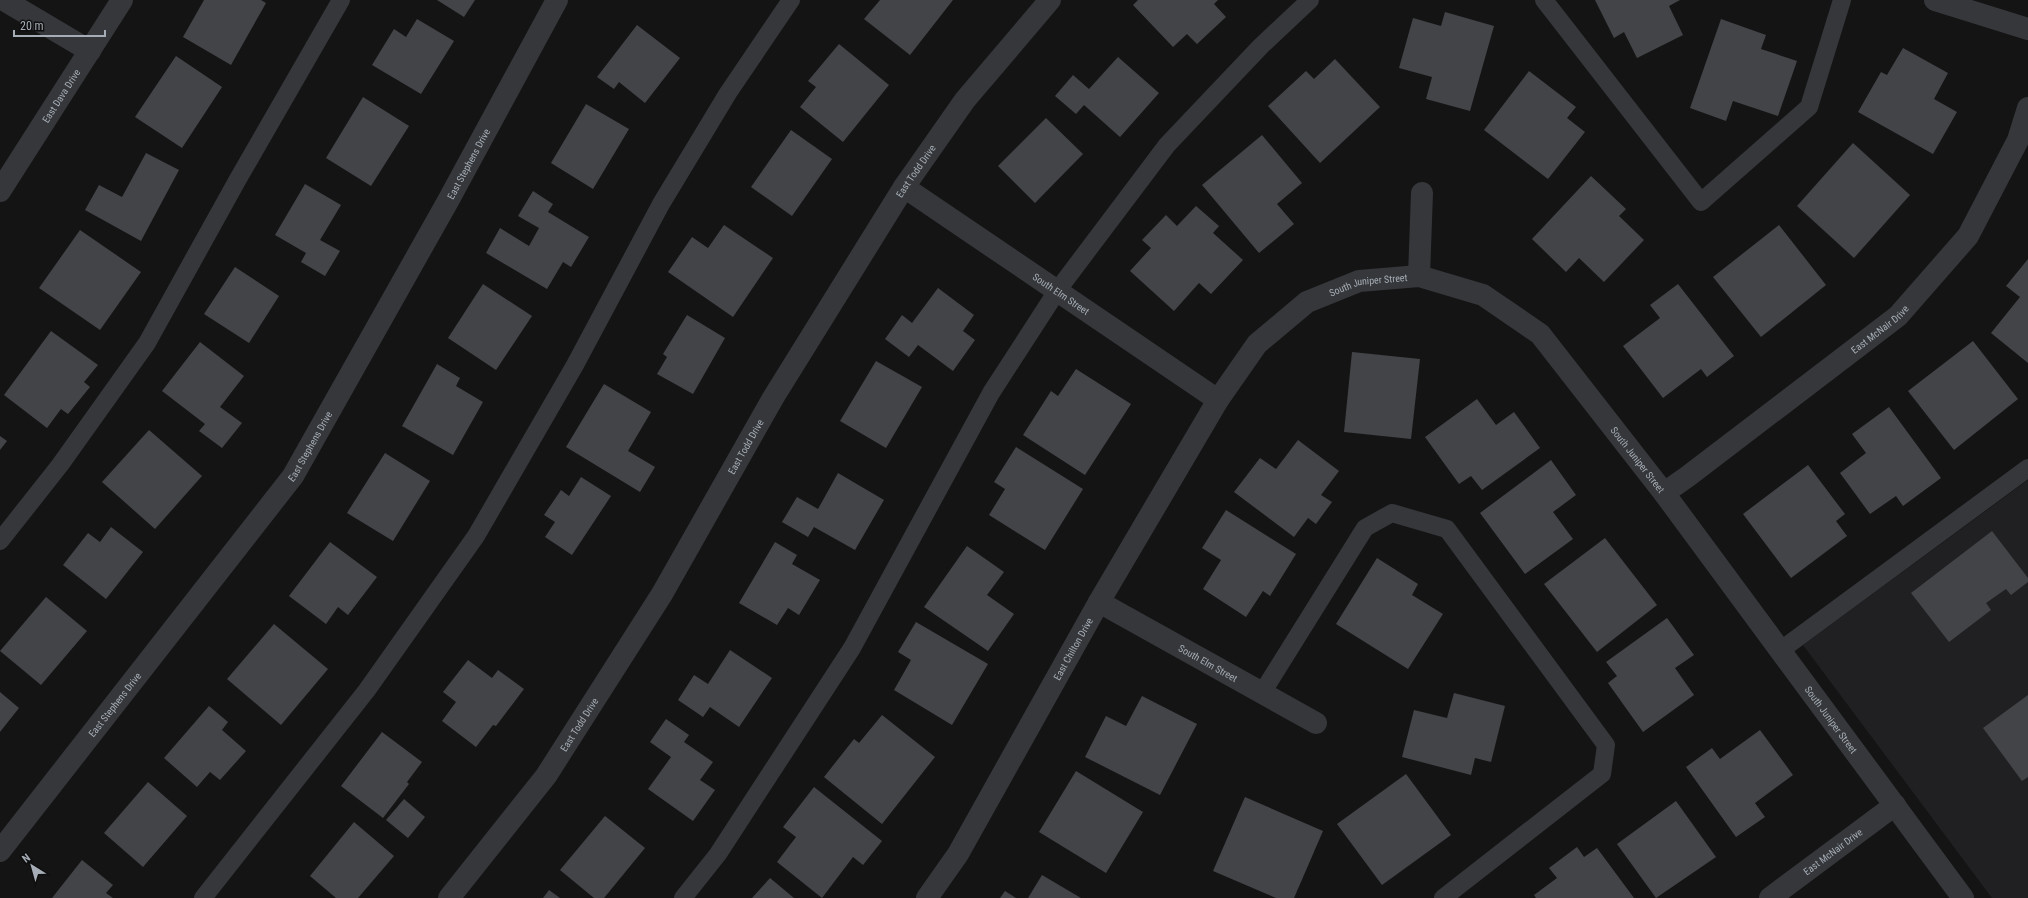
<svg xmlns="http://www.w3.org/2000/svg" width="2028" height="898" viewBox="0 0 2028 898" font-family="'Roboto Condensed',sans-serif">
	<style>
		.built { fill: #202022 }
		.building { fill: #434448 }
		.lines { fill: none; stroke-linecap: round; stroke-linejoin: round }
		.lane { stroke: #35373a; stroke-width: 18 }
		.street { stroke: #35373a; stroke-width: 22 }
		.labels { text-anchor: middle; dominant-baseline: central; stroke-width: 3; stroke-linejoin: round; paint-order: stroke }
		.street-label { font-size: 10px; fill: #a6adb6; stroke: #0f0f10 }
	</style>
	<rect width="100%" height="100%" fill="#141415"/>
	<polygon class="built" points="2028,480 2028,898 1992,898 1803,645"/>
	<g class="building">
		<polygon points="204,0 261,0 266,3 231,65 183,37"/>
		<polygon points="437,0 475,0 464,17"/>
		<polygon points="880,0 953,0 910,55 864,19"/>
		<polygon points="1138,0 1218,0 1214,4 1226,17 1197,44 1187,34 1173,47 1133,5"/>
		<polygon points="1595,0 1680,0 1669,6 1683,35 1637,58 1624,32 1614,38"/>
		<polygon points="1445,12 1494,26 1470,111 1426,99 1432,77 1399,68 1413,18 1441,26"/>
		<polygon points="417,19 454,41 421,94 372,65 394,29 406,37"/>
		<polygon points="1721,19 1766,35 1761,49 1797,61 1778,116 1733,101 1726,121 1690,108"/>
		<polygon points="637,25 680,58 645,103 619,82 614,89 597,77"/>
		<polygon points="839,44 889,85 843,142 800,107 816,87 808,81"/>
		<polygon points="1903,48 1948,73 1934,99 1957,112 1933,154 1858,112 1881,72 1887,75"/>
		<polygon points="176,56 222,87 182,148 135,117"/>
		<polygon points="1118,57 1159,93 1120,137 1084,105 1076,114 1055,96 1073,75 1089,89"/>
		<polygon points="1335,59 1380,107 1320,163 1268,106 1306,71 1314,79"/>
		<polygon points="1529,71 1576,107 1567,118 1585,132 1548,179 1484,130"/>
		<polygon points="363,97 409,126 371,186 326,158"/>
		<polygon points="586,104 629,129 593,189 551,163"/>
		<polygon points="1046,118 1083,154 1035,203 998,166"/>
		<polygon points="791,130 832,159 792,216 751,187"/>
		<polygon points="1262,135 1302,183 1277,204 1294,224 1259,253 1202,185"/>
		<polygon points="1853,143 1910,195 1854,258 1797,206"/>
		<polygon points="146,153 179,170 141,241 85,210 99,185 122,197"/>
		<polygon points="1591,176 1626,209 1619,216 1644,240 1604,282 1579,258 1566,272 1532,239"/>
		<polygon points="305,184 341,205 320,240 340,251 325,276 301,262 306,253 275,235"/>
		<polygon points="533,191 553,204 548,212 589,237 571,267 563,262 547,289 486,253 500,228 529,246 539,228 518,216"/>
		<polygon points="1196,206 1219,226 1213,233 1243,260 1211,294 1199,283 1174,311 1130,271 1151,248 1142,240 1166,215 1177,226"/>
		<polygon points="724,225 773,258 733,317 668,272 692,237 708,248"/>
		<polygon points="1779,225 1826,285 1761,337 1713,277"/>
		<polygon points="80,230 141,272 100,330 39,288"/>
		<polygon points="2028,259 2028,363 1991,333 2020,297 2006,286"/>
		<polygon points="235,267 279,296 249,343 204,314"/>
		<polygon points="483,284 532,316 496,370 448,338"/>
		<polygon points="1678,284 1734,356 1707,377 1701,369 1663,398 1623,346 1660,318 1650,305"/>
		<polygon points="938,288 974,315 963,331 975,340 953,371 918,345 909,357 885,339 902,315 912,323"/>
		<polygon points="687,315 725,338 693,394 657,374 667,357 663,354"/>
		<polygon points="51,331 98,365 84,382 90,387 68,414 61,409 47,428 4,395"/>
		<polygon points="1973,341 2018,399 1954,450 1908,391"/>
		<polygon points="200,342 244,376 220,407 242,423 222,448 199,431 205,424 162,391"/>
		<polygon points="1352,352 1420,359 1411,439 1344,432"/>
		<polygon points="876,361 922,387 886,448 840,421"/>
		<polygon points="437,364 460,378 456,386 483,402 453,455 402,426"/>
		<polygon points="1076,369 1131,404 1085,475 1023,435 1051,391 1058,396"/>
		<polygon points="604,384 651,412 628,451 655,467 640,492 566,447"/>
		<polygon points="1477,399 1496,425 1514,412 1540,448 1482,490 1471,476 1459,484 1425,437"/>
		<polygon points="1889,407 1941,478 1903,506 1896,496 1870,514 1840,473 1866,453 1852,434"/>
		<polygon points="149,430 202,476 155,529 102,482"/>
		<polygon points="0,436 7,441 0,450"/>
		<polygon points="1298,440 1339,471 1321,495 1332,502 1316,524 1308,518 1294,537 1234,492 1260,458 1276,469"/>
		<polygon points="1016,447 1083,489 1045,550 989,515 1005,489 994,482"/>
		<polygon points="385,453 430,481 393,541 347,513"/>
		<polygon points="1551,460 1576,495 1553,512 1573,539 1525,574 1480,513"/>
		<polygon points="1808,465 1845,514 1836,521 1847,536 1791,578 1743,514"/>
		<polygon points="838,473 884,500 855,550 814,527 808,537 782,522 797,497 818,509"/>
		<polygon points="581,477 611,496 572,555 545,537 555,522 544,515 561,490 569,496"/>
		<polygon points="1226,510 1296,554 1270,596 1263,591 1246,617 1203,589 1221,560 1202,548"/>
		<polygon points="111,527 143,552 106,599 63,565 88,533 100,542"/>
		<polygon points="1992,531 2028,578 2028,582 2011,595 2006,589 1986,603 1991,610 1949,642 1911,593"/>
		<polygon points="1605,538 1657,605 1597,652 1544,584"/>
		<polygon points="330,542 377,577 348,615 338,607 326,624 289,596"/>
		<polygon points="775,542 797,555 792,564 820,580 799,615 788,608 777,625 739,603"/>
		<polygon points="967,546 1004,572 987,595 1014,614 988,651 924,607"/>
		<polygon points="1377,558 1418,584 1412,595 1443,614 1408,669 1336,624"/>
		<polygon points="46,597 87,631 41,685 0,651"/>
		<polygon points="1667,618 1694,655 1675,668 1694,695 1643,732 1608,683 1617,676 1606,662"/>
		<polygon points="916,622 988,664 952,725 894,690 911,660 898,652"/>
		<polygon points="274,624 328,669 281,725 227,679"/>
		<polygon points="730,650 772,678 739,727 710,707 703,717 678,700 694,675 708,684"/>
		<polygon points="468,660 492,678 498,670 524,689 496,726 493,725 476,747 442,721 456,702 443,692"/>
		<polygon points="0,692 19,708 0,732"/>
		<polygon points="1454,693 1505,706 1491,762 1475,758 1471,775 1402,757 1414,710 1447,718"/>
		<polygon points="2028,695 2028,777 2022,781 1983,728"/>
		<polygon points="1142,696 1197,724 1160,795 1085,757 1106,716 1126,726"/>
		<polygon points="209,706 228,722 222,730 246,751 220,780 210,772 197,787 164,758"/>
		<polygon points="882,715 935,757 882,824 824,777 854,739 859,743"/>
		<polygon points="666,719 689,735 684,742 713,762 700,780 715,790 693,821 648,789 671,757 650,742"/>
		<polygon points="1760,730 1793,775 1755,803 1765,817 1736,837 1686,767 1712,748 1720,759"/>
		<polygon points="382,732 422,762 407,782 409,784 383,818 341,786"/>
		<polygon points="1076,771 1143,812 1106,873 1039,832"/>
		<polygon points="1406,774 1451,835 1382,885 1337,824"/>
		<polygon points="148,782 187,816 143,867 104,833"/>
		<polygon points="814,787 882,841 863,865 853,857 822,898 777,862 796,837 783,827"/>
		<polygon points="1245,797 1323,831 1294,898 1276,898 1213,871"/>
		<polygon points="404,799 425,817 408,838 386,820"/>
		<polygon points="1676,801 1716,857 1656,898 1617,844"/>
		<polygon points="605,816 645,848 604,898 594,898 560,870"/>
		<polygon points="354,822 394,856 358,898 336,898 310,876"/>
		<polygon points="1577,847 1584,857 1597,848 1634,898 1536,898 1534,895 1557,878 1549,868"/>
		<polygon points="82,860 113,885 106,893 113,898 52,898"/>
		<polygon points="1042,875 1081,898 1028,898"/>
		<polygon points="770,878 794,898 752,898"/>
		<polygon points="549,890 560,898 543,898"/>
		<polygon points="1005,891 1016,898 1000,898"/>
	</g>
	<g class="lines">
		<g class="lane">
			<polyline points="1544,0 1701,202 1809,107 1842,0"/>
			<polyline points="0,541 60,465 147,343 238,179 341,0"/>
			<polyline points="1781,650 2028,468"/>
			<polyline points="1262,693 1365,528 1392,513 1447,529 1606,745 1602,774 1443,898"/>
			<polyline points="203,898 367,690 476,536 575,365 661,204 728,93 791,0"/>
			<polyline points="683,898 718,854 852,648 991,393 1057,291 1167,145 1261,46 1310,0"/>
		</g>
		<g class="street">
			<polyline points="4,0 90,51"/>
			<polyline points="1935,0 2028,29"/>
			<path id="s1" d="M904,187L1218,400"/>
			<path id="s2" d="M0,191L122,0"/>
			<polyline points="1419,276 1422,193"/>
			<path id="s3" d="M1664,493L1687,477L1898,316L1968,236L2018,140L2028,108"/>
			<path id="s4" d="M1099,602L1316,723"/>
			<path id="s5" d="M0,851L293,476L448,201L557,0"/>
			<path id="s6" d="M449,898L546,776L662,594L773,398L904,187L965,100L1050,0"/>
			<path id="s7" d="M927,898L958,854L1099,602L1218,400L1257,344L1307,302L1359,281L1419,276L1483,295L1540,334L1664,493L1963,898"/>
			<path id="s8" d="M1770,898L1895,805"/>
		</g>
	</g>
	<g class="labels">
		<g class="street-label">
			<text stroke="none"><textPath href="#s2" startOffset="113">East Dava Drive</textPath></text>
			<text stroke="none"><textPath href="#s5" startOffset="834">East Stephens Drive</textPath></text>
			<text stroke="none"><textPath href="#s6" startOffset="865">East Todd Drive</textPath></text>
			<text stroke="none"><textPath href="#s7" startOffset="775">South Juniper Street</textPath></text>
			<text stroke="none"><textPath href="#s1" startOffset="190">South Elm Street</textPath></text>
			<text stroke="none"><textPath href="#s3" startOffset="271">East McNair Drive</textPath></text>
			<text stroke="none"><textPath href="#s5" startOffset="510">East Stephens Drive</textPath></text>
			<text stroke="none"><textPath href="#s6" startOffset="541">East Todd Drive</textPath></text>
			<text stroke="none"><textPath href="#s7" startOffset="1122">South Juniper Street</textPath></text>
			<text stroke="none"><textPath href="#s7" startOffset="289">East Chilton Drive</textPath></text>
			<text stroke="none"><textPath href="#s4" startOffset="125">South Elm Street</textPath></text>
			<text stroke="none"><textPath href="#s5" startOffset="186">East Stephens Drive</textPath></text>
			<text stroke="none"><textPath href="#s7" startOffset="1446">South Juniper Street</textPath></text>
			<text stroke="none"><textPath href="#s6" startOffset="217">East Todd Drive</textPath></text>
			<text stroke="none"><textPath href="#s8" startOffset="78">East McNair Drive</textPath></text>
		</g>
	</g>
	<g transform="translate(32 866) rotate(323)" stroke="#0f0f10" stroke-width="3" paint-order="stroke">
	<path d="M0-3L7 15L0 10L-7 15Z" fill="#a6adb6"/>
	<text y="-6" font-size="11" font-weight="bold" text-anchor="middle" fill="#a6adb6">N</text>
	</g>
	<path d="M14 30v6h91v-6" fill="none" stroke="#a6adb6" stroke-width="2"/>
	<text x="20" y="30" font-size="12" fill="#a6adb6" stroke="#0f0f10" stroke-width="3" paint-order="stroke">20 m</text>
</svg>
